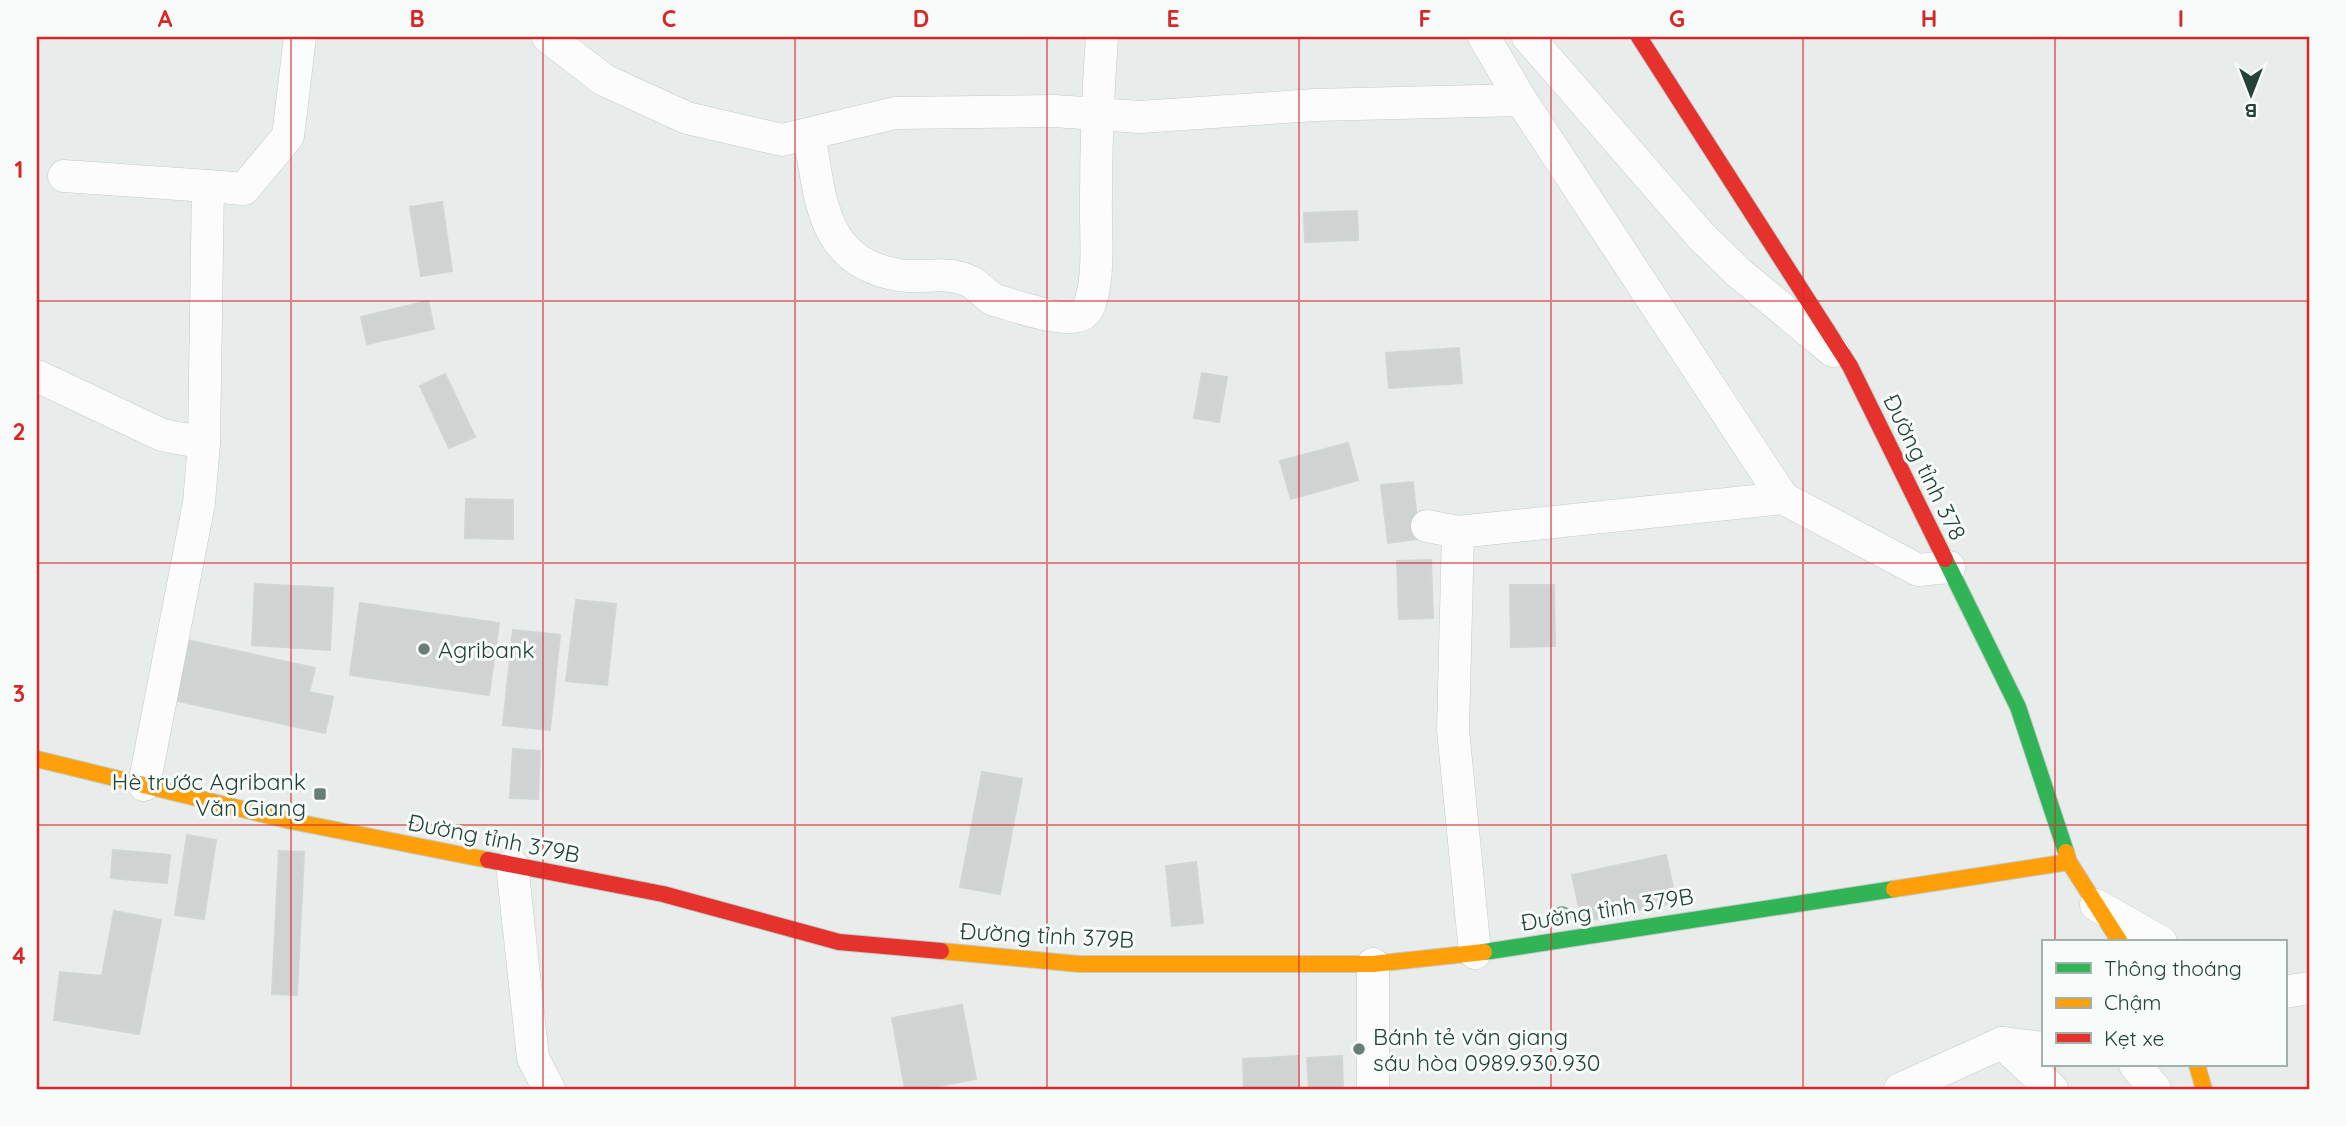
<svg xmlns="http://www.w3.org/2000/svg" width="2346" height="1126" viewBox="0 0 2346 1126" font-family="Quicksand,sans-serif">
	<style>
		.building { fill: #cfd4d2; stroke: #d1d6d4; stroke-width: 2 }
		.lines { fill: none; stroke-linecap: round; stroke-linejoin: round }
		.street-casing { stroke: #c5cac8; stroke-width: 33 }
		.fast-casing { stroke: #c3ccc9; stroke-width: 18 }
		.slow-casing { stroke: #c3ccc9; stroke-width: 18 }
		.jam-casing { stroke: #c3ccc9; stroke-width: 18 }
		.street { stroke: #fcfcfc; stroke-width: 32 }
		.fast { stroke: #30b455; stroke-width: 16 }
		.slow { stroke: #ff9f0a; stroke-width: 16 }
		.jam { stroke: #e5322d; stroke-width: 16 }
		.tree { fill: #81ae93 }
		.grid { fill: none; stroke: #d62828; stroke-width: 2; stroke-opacity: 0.55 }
		.poi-dot { fill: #697e78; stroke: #f7fbf9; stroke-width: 2.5 }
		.labels { text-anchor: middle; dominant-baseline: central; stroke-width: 6; stroke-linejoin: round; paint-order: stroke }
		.street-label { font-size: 23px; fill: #24423a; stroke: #f7fbf9 }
		.poi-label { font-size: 23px; fill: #24423a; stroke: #f7fbf9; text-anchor: start }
		.neatline { fill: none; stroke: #d62828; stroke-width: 2.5 }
		.grid-label { font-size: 23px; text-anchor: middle; font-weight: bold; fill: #d62828 }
	</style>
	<rect width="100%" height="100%" fill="#e8edeb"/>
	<g class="building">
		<polygon points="442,202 452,271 421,276 410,207"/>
		<polygon points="1357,211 1358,240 1305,242 1304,213"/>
		<polygon points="428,301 434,329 367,344 361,317"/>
		<polygon points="1459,348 1462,383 1389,388 1386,353"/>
		<polygon points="1202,373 1227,377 1219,422 1194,418"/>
		<polygon points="445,374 475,437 449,448 420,386"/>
		<polygon points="1348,443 1358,480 1291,499 1280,461"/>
		<polygon points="1413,482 1419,539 1388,543 1381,485"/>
		<polygon points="466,499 513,500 513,539 465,538"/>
		<polygon points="1431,560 1433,618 1399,619 1397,561"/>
		<polygon points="255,584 333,588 330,650 252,645"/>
		<polygon points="1510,585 1554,585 1555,646 1511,647"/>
		<polygon points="576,600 616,604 607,685 566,681"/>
		<polygon points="360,603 499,623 489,695 350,675"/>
		<polygon points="513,630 560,635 550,730 503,725"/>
		<polygon points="187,640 315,668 309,692 333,697 325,733 173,700"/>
		<polygon points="513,749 540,751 538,799 510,798"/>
		<polygon points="982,772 1022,779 1000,894 960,887"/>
		<polygon points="187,835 216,840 204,919 175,915"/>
		<polygon points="113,850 170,855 167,883 111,878"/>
		<polygon points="279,851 304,852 297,995 272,994"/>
		<polygon points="1666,855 1676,902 1582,922 1572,875"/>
		<polygon points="1196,862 1203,923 1172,926 1166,866"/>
		<polygon points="114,911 161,920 139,1034 54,1020 60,972 102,976"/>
		<polygon points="962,1005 976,1079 922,1089 905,1089 892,1018"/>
		<polygon points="1298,1056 1299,1089 1244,1089 1243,1059"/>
		<polygon points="1342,1056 1343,1089 1309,1089 1307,1058"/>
	</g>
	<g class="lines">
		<defs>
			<g id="street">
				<polyline points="548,37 604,80 687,118 782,140 895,113 1054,111 1140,117 1315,105 1521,100"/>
				<polyline points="1484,37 1521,100 1783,498 1918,570 1949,567"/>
				<polyline points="1528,37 1701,236 1739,273 1833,351"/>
				<path d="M809,134C821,198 820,262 899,275C921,279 943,271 964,279C977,283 983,293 994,300C1014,305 1066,325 1083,314C1087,311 1090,305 1091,300C1100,270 1095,229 1096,198C1096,144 1098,91 1102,37"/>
				<polyline points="64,176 208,186"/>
				<polyline points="37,376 162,435 204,443"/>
				<polyline points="1427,526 1458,532 1783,498"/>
				<polyline points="1458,532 1453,730 1475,953"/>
				<polyline points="144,785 199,503 204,443 208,186 244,189 288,136 300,37"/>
				<polyline points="512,865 533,1058 549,1089"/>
				<polyline points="2096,905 2161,942"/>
				<polyline points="2285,992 2309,988"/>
				<polyline points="2002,1043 2052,1089"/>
				<polyline points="2135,1065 2155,1089"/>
				<polyline points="1373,1089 1373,964"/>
				<polyline points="1900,1089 2002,1043 2043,1048"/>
			</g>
			<g id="fast">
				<polyline points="1945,559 2018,707 2066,852"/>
				<polyline points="1484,952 1894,889"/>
			</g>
			<g id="slow">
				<polyline points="37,759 291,821 488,860"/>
				<polyline points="2066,852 2069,862 2120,942"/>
				<polyline points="1894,889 2069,862"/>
				<polyline points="941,951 1079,964 1373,964 1484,952"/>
				<polyline points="2197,1065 2204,1089"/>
			</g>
			<g id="jam">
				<polyline points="1639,37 1850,366 1945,559"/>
				<polyline points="488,860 663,894 839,942 941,951"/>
			</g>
		</defs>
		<use href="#street" class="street-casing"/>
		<use href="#fast" class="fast-casing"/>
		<use href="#slow" class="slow-casing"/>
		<use href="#jam" class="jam-casing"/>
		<use href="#street" class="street"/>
		<use href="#fast" class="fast"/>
		<use href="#slow" class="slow"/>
		<use href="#jam" class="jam"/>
	</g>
	<circle class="tree" cx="1562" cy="916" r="10"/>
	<path class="grid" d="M291,37V1089M543,37V1089M795,37V1089M1047,37V1089M1299,37V1089M1551,37V1089M1803,37V1089M2055,37V942M37,301H2309M37,563H2309M37,825H2309M2055,1065V1089"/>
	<g class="poi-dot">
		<circle cx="424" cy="649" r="7"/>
		<rect x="313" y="787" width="14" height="14" rx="3.5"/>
		<circle cx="1359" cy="1049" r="7"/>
	</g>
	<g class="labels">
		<g class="street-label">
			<text transform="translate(1925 467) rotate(64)">Đường tỉnh 378</text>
			<text transform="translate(494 838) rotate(11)">Đường tỉnh 379B</text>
			<text transform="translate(1607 909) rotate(-9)">Đường tỉnh 379B</text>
			<text transform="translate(1047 935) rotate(3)">Đường tỉnh 379B</text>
		</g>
		<g class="poi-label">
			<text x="438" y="649">Agribank</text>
			<text x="306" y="781" text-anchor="end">Hè trước Agribank<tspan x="306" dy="26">Văn Giang</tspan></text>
			<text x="1373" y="1036">Bánh tẻ văn giang<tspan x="1373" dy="26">sáu hòa 0989.930.930</tspan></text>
		</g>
	</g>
	<rect width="2346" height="1126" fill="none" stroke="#f7fbf9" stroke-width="77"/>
	<rect x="2042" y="940" width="245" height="126" fill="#f7fbf9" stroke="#a3b1ad" stroke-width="2"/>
	<rect x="2056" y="963" width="35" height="10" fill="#30b455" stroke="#a3b1ad" stroke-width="2"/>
	<text x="2104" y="976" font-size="21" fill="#24423a">Thông thoáng</text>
	<rect x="2056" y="998" width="35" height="10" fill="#ff9f0a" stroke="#a3b1ad" stroke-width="2"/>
	<text x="2104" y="1010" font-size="21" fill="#24423a">Chậm</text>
	<rect x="2056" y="1033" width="35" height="10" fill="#e5322d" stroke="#a3b1ad" stroke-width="2"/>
	<text x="2104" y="1046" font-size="21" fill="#24423a">Kẹt xe</text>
	<g transform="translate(2251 94) rotate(180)" stroke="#f7fbf9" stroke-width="5" paint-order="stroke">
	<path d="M0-5L12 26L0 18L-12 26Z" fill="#24423a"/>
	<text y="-10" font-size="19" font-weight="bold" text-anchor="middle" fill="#24423a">B</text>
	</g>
	<rect x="38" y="38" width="2270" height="1050" class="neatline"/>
	<g class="grid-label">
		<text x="165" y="27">A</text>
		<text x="417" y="27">B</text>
		<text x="669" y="27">C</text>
		<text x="921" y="27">D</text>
		<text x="1173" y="27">E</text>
		<text x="1425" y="27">F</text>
		<text x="1677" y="27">G</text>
		<text x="1929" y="27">H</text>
		<text x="2181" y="27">I</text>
		<text x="19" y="178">1</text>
		<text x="19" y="440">2</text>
		<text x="19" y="702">3</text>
		<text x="19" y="964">4</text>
	</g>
</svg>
